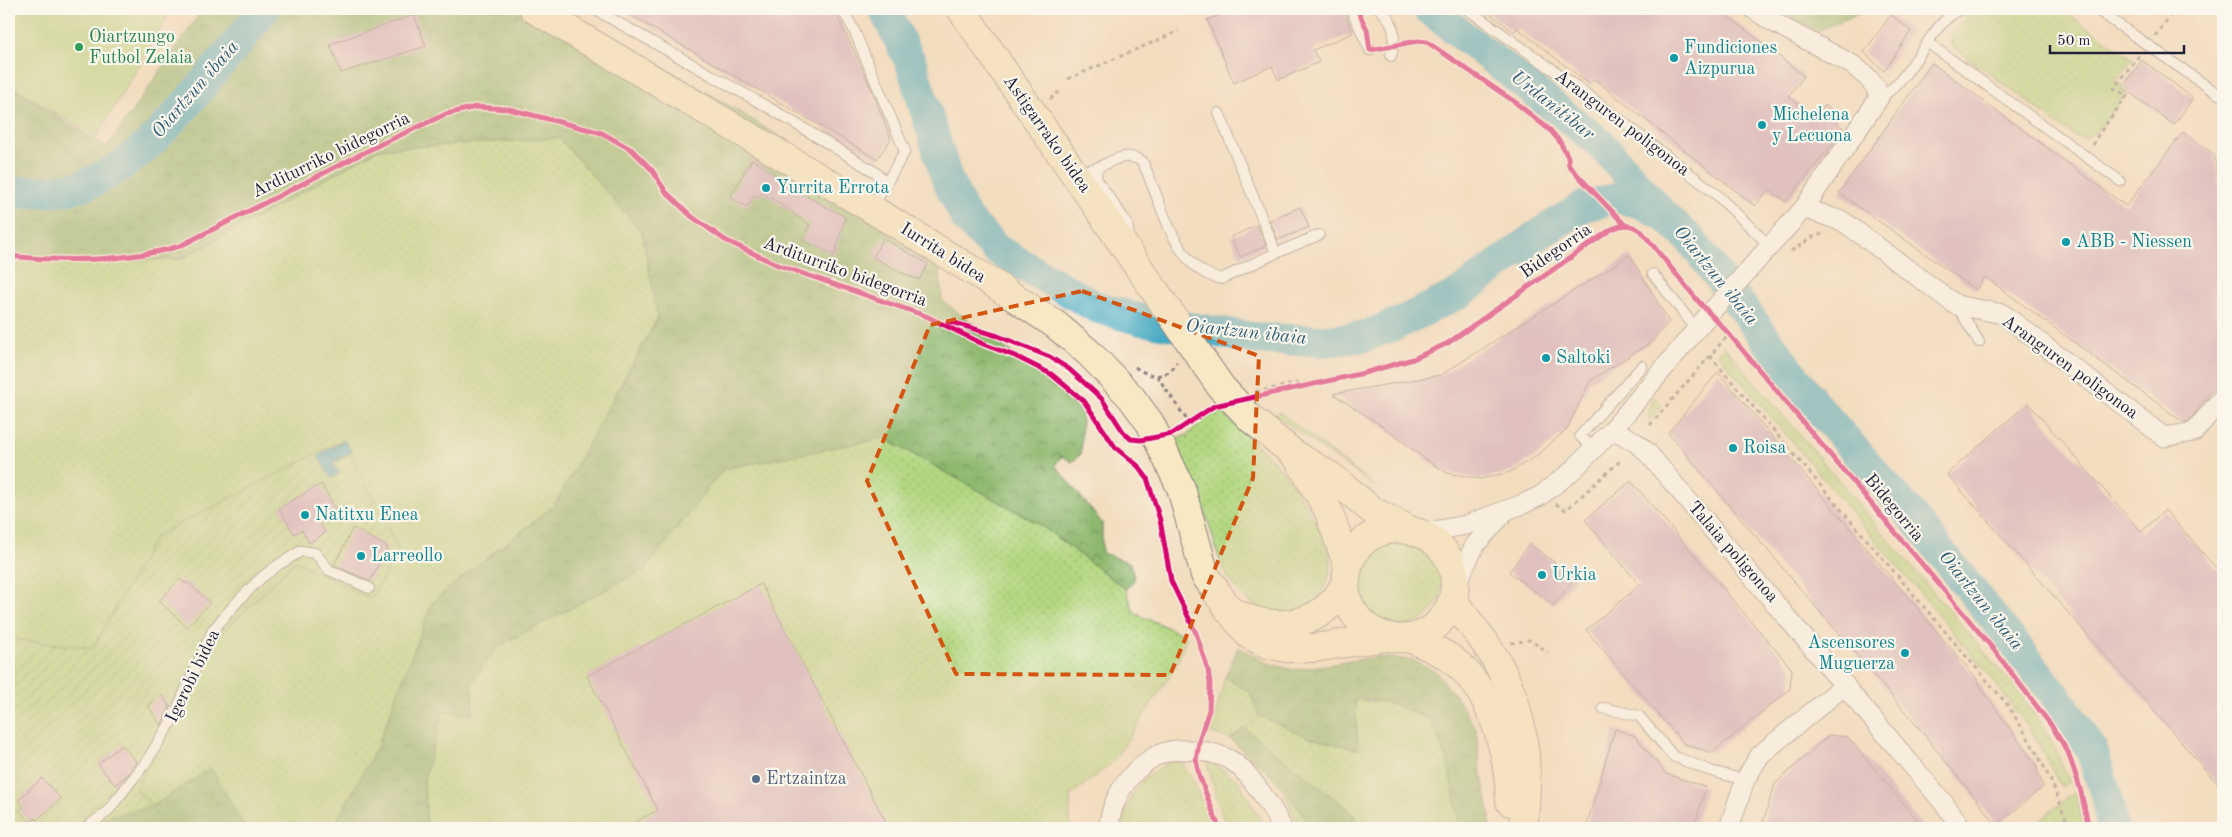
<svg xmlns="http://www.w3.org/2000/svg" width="2232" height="837" viewBox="0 0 2232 837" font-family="'Old Standard TT',serif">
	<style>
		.grass { fill: url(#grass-dots); stroke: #6a7c5e }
		.forest { fill: url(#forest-crowns); stroke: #586d54 }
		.park { fill: #b3d780; stroke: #6a7c5e }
		.garden { fill: url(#garden-furrows); stroke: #6a7c5e }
		.water { fill: url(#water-waves); stroke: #32647e }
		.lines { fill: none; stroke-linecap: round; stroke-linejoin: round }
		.river { stroke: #42a7c2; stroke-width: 32 }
		.building { fill: #cba1be }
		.lane-casing { stroke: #8a807d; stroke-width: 12 }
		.street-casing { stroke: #8a807d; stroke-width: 21 }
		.secondary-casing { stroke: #8a807d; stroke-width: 30 }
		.path { stroke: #8a807d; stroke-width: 3; stroke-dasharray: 4 4; stroke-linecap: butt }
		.lane { stroke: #fff; stroke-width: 10 }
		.street { stroke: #fff; stroke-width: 19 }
		.secondary { stroke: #f8e8c3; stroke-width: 28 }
		.cycleway-casing { stroke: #fbf7ec; stroke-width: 8 }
		.cycleway { stroke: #d6006c; stroke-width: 5 }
		.marked { fill: none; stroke: #d45411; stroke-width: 4; stroke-dasharray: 10 6; stroke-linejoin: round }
		.leisure-dot { fill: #2e9e5b; stroke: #fbf7ec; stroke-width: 2 }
		.culture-dot { fill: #0f9aa8; stroke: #fbf7ec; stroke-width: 2 }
		.service-dot { fill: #5c6f8a; stroke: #fbf7ec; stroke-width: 2 }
		.labels { text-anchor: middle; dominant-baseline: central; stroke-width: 4.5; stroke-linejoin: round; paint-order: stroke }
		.leisure-label { font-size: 18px; fill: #27864d; stroke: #fbf7ec; text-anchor: start }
		.culture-label { font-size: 18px; fill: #0d838f; stroke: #fbf7ec; text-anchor: start }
		.street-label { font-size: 18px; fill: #22223b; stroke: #fbf7ec }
		.service-label { font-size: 18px; fill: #4e5e75; stroke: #fbf7ec; text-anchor: start }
		.water-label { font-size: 19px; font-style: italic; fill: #305e78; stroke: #fbf7ec }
	</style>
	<defs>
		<pattern id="grass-dots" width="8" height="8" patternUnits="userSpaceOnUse" patternTransform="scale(1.25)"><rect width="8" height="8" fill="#b3d780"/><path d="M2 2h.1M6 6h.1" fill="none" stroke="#9ab870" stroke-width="1.8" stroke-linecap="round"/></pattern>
		<pattern id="forest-crowns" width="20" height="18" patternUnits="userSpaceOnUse" patternTransform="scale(1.25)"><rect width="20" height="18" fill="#8eb86e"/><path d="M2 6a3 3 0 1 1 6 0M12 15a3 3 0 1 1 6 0" fill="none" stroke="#74955c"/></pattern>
		<pattern id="garden-furrows" width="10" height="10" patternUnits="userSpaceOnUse" patternTransform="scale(1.25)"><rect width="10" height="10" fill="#b3d780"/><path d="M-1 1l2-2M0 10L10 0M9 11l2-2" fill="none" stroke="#9ab870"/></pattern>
		<pattern id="water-waves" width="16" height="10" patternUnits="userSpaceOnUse" patternTransform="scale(1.25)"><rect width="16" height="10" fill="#42a7c2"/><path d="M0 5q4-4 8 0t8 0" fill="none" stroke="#37889f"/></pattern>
	</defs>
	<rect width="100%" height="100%" fill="#fbf7ec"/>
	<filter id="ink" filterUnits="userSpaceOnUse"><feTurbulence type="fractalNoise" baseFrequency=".02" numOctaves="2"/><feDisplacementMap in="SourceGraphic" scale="10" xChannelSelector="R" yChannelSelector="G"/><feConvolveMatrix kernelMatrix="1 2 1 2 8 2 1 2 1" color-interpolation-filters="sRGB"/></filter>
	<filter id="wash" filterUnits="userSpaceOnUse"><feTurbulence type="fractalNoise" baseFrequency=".0096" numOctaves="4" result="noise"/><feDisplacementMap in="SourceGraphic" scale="20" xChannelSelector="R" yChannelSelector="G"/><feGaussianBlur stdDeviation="1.12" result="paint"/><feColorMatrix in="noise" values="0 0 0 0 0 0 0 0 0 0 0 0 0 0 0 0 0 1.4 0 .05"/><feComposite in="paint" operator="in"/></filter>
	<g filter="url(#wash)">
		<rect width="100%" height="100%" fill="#f2ddbf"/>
		<g class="grass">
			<polygon points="1982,9 2061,9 2133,59 2116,81 2128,91 2097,131 2085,138 2074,136 1951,45 1951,38 1966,16"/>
			<polygon points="559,138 642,232 658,317 554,506 475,567 432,603 378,745 333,828 245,828 211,769 153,806 135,789 221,634 296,561 370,599 399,550 156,536 93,648 9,639 9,261 182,259 379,149"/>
			<polygon points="1724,346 2015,688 2047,732 2070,782 2061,787 2034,735 1990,676 1717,353"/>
			<polygon points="1654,397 1662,405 1649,421 1649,411"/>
			<path d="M1221,411C1236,427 1252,440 1268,455C1284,469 1324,530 1329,550C1338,583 1310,619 1275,614C1259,612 1242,596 1233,584C1219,567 1216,545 1209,524C1199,496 1188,468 1174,440L1187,435L1204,419Z"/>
			<polygon points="1279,412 1376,487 1275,415"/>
			<polygon points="884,438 1039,524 1126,589 1134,613 1187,636 1176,666 1113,762 1070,796 1070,828 427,828 424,778 443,711 473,714 472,682 497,647 645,569 723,469"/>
			<circle cx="1400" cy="584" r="42"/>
			<polygon points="1225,677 1250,692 1311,738 1359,750 1354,700 1388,702 1431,720 1448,763 1460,828 1362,828 1350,811 1244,728 1230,739 1211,733"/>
			<polygon points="1206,760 1238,780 1265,828 1226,828"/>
			<path d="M1172,761H1181L1194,782L1212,828H1122C1130,789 1137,780 1172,761Z"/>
			<polygon points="1282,786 1302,810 1310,828 1299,828"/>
			<polygon points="2075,792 2084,828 2030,828"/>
		</g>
		<g class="forest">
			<polygon points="203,9 562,9 720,100 937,233 942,300 1062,391 1082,414 1081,454 1072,462 1062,456 1055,465 1102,523 1102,553 1131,563 1134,580 1126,589 1039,524 884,438 723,469 645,569 497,647 472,682 473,714 443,712 424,778 427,828 333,828 378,745 432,603 475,567 554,506 658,318 642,232 559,138 379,149 182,259 9,261 9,86 107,147"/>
			<polygon points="1779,9 1871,9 1817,31"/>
			<polygon points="1238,647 1268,663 1293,670 1376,657 1413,660 1435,671 1456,697 1476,729 1480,766 1490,817 1489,828 1460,828 1448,763 1431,720 1388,702 1355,698 1357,749 1311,738 1259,716 1250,692 1225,677"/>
			<path d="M1244,728L1350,811L1362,828H1310C1293,790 1260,766 1230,739Z"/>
			<polygon points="211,768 245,828 82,828 107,817 153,806"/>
		</g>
		<polygon class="park" points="9,9 172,9 97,137 9,85"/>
		<polygon class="garden" points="343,440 399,550 371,599 295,561 221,634 135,789 153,806 107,817 82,828 16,828 9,824 9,639 93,648 156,536"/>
		<polygon class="water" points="344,440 352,452 333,463 340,473 331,478 318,456"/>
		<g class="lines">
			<g class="river">
				<polyline points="884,9 911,63 947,179 966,218 997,250 1096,307 1142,320 1260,339 1328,341 1366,336 1399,323 1460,293 1539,234 1584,206 1619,198 1641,203 1664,215 1691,240 1818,408 1912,516 2056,696 2092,750 2106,795 2113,828"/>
				<polyline points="1429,9 1600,143 1660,211"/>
				<path d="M9,192C33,192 61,193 84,185C140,163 177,116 214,71C231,51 248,31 264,9"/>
			</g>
		</g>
		<g id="blocks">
			<g class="building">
				<polygon points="620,9 834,9 869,83 891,139 877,159"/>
				<polygon points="1218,9 1343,9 1353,33 1313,50 1319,62 1278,80 1272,66 1234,83 1207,20 1221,15"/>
				<polygon points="1484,9 1719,9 1804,76 1788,96 1816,117 1825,105 1839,116 1835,121 1844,129 1786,202 1769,189 1755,206 1594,79 1589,84 1517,28 1514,32"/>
				<polygon points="414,15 426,46 341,73 330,44"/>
				<polygon points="1891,15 1911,31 1884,71 1864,52"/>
				<polygon points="2142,60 2193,98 2174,125 2122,87"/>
				<polygon points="1932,63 2126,206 2183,132 2214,154 2223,207 2223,376 2188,422 2183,422 1985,277 1976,290 1839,193"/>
				<polygon points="752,159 810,198 845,217 835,255 802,240 810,225 762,192 759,197 755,195 747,207 730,197"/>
				<polygon points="1300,207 1309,227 1278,240 1270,220"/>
				<polygon points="1257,225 1266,246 1240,257 1231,237"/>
				<polygon points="883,238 928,264 919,280 900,272 873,257"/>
				<polygon points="1630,255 1669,322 1651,342 1590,381 1567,429 1538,455 1510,472 1480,479 1448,473 1432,464 1385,428 1333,394 1441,375"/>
				<polygon points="1718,372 1976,678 1986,695 2036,765 2043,787 1997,825 1917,726 1668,433"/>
				<polygon points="2028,403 2141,532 2165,510 2223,576 2223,790 1947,474"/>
				<polygon points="1631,481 1792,669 1790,689 1712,753 1684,744 1586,630 1640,585 1585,520"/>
				<polygon points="321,484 336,510 318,520 325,533 309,543 302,530 294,534 279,508"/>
				<polygon points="353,528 388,547 370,581 334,565"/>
				<polygon points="1529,544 1575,577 1554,605 1509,572"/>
				<polygon points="180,579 185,584 188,582 210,603 187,627 159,601"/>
				<polygon points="761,584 889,828 624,828 658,810 587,676"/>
				<polygon points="162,695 170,707 161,725 148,706"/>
				<polygon points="1615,729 1635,736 1666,774 1706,787 1694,828 1586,828"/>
				<polygon points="1829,735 1848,737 1924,828 1761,828 1775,784"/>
				<polygon points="122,745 137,762 128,774 115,785 98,764"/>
				<polygon points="42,778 61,799 37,820 35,818 30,822 19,811 24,807 18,800"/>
			</g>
		</g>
	</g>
	<g filter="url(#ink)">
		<use href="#blocks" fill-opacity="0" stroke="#8a807d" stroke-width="1"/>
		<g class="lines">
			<defs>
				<g id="lane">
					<polyline points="594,9 773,110 875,172 887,183"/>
					<polyline points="842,9 853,28 905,151 872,208"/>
					<polyline points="1351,9 1370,50"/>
					<path d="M1380,9C1396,24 1396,35 1391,56"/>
					<polyline points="1467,9 1576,86 1716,194 1770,246"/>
					<polyline points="2096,9 2218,94"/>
					<polyline points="1928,43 2120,181"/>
					<path d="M1879,98C1914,79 1929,23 1961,9"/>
					<polyline points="1098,168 1096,173 1097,180 1127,223 1129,238"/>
					<path d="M1077,169C1103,176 1116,146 1142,161C1158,193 1168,241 1194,265C1202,273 1211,276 1221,279L1276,253L1219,113"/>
					<polyline points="1276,253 1319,235"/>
					<polyline points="1653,274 1697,330"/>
					<polyline points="1957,306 1979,342"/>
					<polyline points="1594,449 1580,436 1642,366"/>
					<polyline points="1603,708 1639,716 1673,756 1711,771 1745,780"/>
					<polyline points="86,828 107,812 146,762 171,722 213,630 236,603 261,578 278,565 301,551 315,553 329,570 369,588"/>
				</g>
				<g id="street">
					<polyline points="1804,208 1844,222 1956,305 2003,314 2164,437 2194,432 2223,397"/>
					<polyline points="1613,429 1635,442 1647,452 1942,801 1957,821 1960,828"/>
					<polyline points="1423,533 1466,525 1523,504 1540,496 1571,472 1613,429 1710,313 1804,208 1879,98 1876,88 1868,78 1853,65 1773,22 1753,9"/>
					<polyline points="1456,584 1475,545 1502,515"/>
					<path d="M1109,828C1110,794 1141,753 1177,750C1186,749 1197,751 1207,752C1217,754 1227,757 1235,763C1251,775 1274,810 1282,828"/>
					<polyline points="1729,828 1745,780 1760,755 1845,685"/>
				</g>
				<g id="secondary">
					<polyline points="534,9 872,209 988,280 1056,325 1089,353 1131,397 1150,423 1181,488 1205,575 1229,610 1249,635 1267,644 1286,648 1313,648 1387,637"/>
					<polyline points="961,9 1221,387 1251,419 1294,454 1332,477 1373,511 1408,529"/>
					<polyline points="1298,459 1328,510 1348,566"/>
					<path d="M1453,600C1447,612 1440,625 1427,632C1400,646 1367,636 1352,610C1345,598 1344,586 1347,573C1358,502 1470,522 1453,600C1467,621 1485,640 1497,662C1526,714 1530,770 1523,828"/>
					<path d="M1235,613C1276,633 1322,628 1345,584"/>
					<path d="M1409,638C1423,644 1438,650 1450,658C1492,688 1509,753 1510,802"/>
				</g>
			</defs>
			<use href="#lane" class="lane-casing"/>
			<use href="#street" class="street-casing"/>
			<use href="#secondary" class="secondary-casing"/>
			<g class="path">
				<polyline points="2155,36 2176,9"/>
				<polyline points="1068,79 1179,31"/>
				<polyline points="1050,99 1059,92"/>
				<polyline points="2093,145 2098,135 2127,96 2114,88 2140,54"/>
				<polyline points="1791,251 1813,237 1822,234"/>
				<path d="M1710,356L2007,704C2033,745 2055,781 2068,828"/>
				<path d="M1135,367C1150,378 1168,380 1177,362"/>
				<polyline points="1157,376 1189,423"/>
				<polyline points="1256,392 1298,383 1314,384"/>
				<polyline points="1650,425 1729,334"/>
				<polyline points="1556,504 1566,510 1620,461"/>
				<polyline points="1511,643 1530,640 1548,652"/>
			</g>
			<use href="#lane" class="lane"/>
			<use href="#street" class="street"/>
			<use href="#secondary" class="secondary"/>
			<defs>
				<g id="cycleway">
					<polyline points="1357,9 1367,29 1370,50 1418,41 1427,42 1515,102 1551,131 1560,142 1568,157 1569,166 1625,225"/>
					<path d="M9,256C66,262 124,262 180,246L379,145L446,114L476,107L509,109L602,133L632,150L652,170L666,192L691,216L725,240L778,265L926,316L983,344L1015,356L1051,374L1084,401L1115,447L1138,466L1147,478L1160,520L1171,581L1196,633L1208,670L1210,683L1209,710L1200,737L1196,760L1199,775L1219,828"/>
					<path d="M948,321L998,336L1050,357L1069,369L1102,399L1124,433L1131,439L1141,440L1172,434L1214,406L1364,373L1413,359L1448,343L1610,230C1623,224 1630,223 1642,232L1698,301L1729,334L1994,650L2051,725L2068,752L2080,788L2089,828"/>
				</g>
			</defs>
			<use href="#cycleway" class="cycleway-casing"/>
			<use href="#cycleway" class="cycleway"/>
		</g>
	</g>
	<path d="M0 0H2232V837H0ZM1082,291L1259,356L1253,478L1170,675L956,674L867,481L930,325Z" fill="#f2ddbf" fill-opacity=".55" fill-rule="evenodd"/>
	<path class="marked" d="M1082,291L1259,356L1253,478L1170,675L956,674L867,481L930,325Z"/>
	<circle class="leisure-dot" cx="79" cy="47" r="5"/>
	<g class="culture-dot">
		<circle cx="1674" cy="58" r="5"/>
		<circle cx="1762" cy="125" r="5"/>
		<circle cx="766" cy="188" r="5"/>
		<circle cx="2066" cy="242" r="5"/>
		<circle cx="1546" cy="358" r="5"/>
		<circle cx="1733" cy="448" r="5"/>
		<circle cx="305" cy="515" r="5"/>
		<circle cx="361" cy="556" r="5"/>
		<circle cx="1542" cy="575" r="5"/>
		<circle cx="1905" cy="653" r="5"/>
	</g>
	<circle class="service-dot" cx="756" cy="779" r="5"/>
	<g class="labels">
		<g class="leisure-label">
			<text x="89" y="37">Oiartzungo<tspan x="89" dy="21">Futbol Zelaia</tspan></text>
		</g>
		<g class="culture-label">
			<text x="1684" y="48">Fundiciones<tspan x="1684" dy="21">Aizpurua</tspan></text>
			<text x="1772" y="115">Michelena<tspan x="1772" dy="21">y Lecuona</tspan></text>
			<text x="776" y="188">Yurrita Errota</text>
			<text x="2076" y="242">ABB - Niessen</text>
			<text x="1556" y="358">Saltoki</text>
			<text x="1743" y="448">Roisa</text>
			<text x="315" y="515">Natitxu Enea</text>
			<text x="371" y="556">Larreollo</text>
			<text x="1552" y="575">Urkia</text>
			<text x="1895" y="643" text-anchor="end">Ascensores<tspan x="1895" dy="21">Muguerza</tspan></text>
		</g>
		<g class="street-label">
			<text transform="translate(1622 123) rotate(37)">Aranguren poligonoa</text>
			<text transform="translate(1047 134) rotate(55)">Astigarrako bidea</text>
			<text transform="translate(331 155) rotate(-26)">Arditurriko bidegorria</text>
			<text transform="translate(1556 251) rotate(-35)">Bidegorria</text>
			<text transform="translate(943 253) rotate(32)">Iurrita bidea</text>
			<text transform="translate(845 272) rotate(20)">Arditurriko bidegorria</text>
			<text transform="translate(2070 367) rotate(36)">Aranguren poligonoa</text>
			<text transform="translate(1894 508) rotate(50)">Bidegorria</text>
			<text transform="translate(1733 552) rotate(49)">Talaia poligonoa</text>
			<text transform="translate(193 676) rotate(-64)">Igerobi bidea</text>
		</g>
		<g class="service-label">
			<text x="766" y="779">Ertzaintza</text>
		</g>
		<g class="water-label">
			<text transform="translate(196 90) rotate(-49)">Oiartzun ibaia</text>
			<text transform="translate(1552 106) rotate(38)">Urdanitibar</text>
			<text transform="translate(1715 276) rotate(51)">Oiartzun ibaia</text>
			<text transform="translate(1246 333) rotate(6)">Oiartzun ibaia</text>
			<text transform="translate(1980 601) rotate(51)">Oiartzun ibaia</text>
		</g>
	</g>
	<rect width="2232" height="837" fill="none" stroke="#fbf7ec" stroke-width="30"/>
	<path d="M2050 45v8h134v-8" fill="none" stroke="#22223b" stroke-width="2.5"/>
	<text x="2057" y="45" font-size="15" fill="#22223b" stroke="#fbf7ec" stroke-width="4" paint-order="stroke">50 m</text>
</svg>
